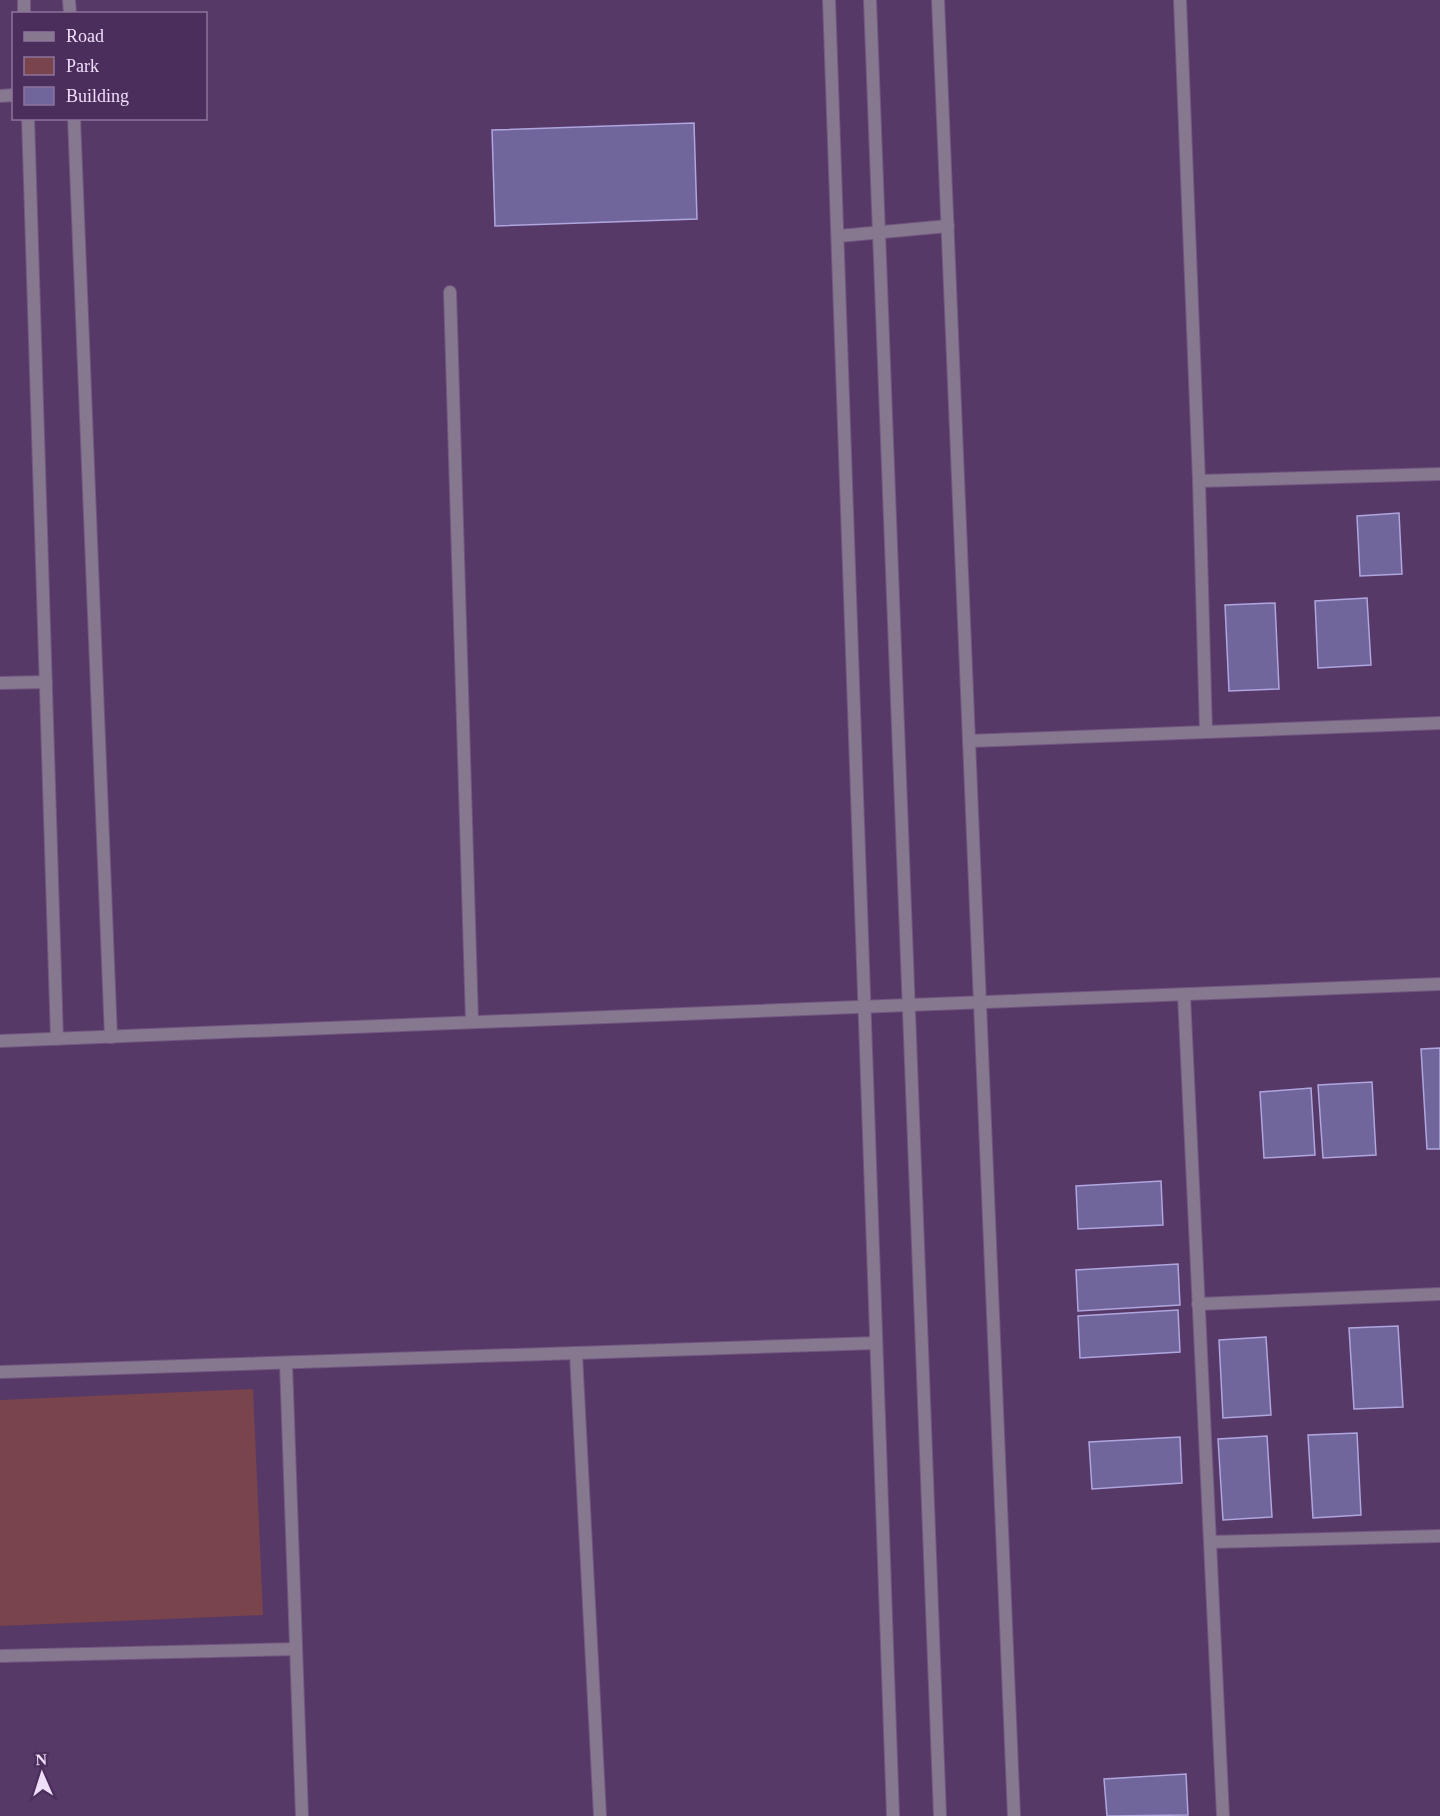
<svg xmlns="http://www.w3.org/2000/svg" width="1440" height="1816" viewBox="0 0 1440 1816" font-family="Georgia,serif">
	<style>
		.green { fill: #79444b }
		.building { fill: #71669c; stroke: #afa5df; stroke-width: 1.5 }
		.lines { fill: none; stroke-linecap: round; stroke-linejoin: round }
		.minor-casing { stroke: #725781; stroke-width: 14 }
		.tertiary-casing { stroke: #725781; stroke-width: 14 }
		.minor { stroke: #86788f; stroke-width: 12 }
		.tertiary { stroke: #86788f; stroke-width: 12 }
	</style>
	<rect width="100%" height="100%" fill="#573967"/>
	<polygon class="green" points="253,1389 263,1615 0,1626 0,1400"/>
	<g class="building">
		<polygon points="694,123 697,219 495,226 492,130"/>
		<polygon points="1399,513 1402,574 1360,576 1357,516"/>
		<polygon points="1367,598 1371,665 1318,668 1315,601"/>
		<polygon points="1275,603 1279,689 1229,691 1225,605"/>
		<polygon points="1440,1048 1440,1149 1427,1149 1421,1049"/>
		<polygon points="1372,1082 1376,1155 1323,1158 1318,1085"/>
		<polygon points="1311,1088 1315,1155 1264,1158 1260,1092"/>
		<polygon points="1161,1181 1163,1225 1078,1229 1076,1186"/>
		<polygon points="1178,1264 1180,1305 1078,1311 1076,1270"/>
		<polygon points="1178,1310 1180,1352 1080,1358 1078,1316"/>
		<polygon points="1398,1326 1403,1407 1354,1409 1349,1328"/>
		<polygon points="1266,1337 1271,1415 1223,1418 1219,1340"/>
		<polygon points="1357,1433 1361,1515 1313,1518 1308,1435"/>
		<polygon points="1267,1436 1272,1517 1223,1520 1218,1439"/>
		<polygon points="1180,1437 1182,1483 1092,1489 1089,1442"/>
		<polygon points="1186,1774 1188,1815 1107,1816 1104,1779"/>
	</g>
	<g class="lines">
		<defs>
			<g id="minor">
				<polyline points="24,0 24,14"/>
				<polyline points="69,0 70,14"/>
				<polyline points="829,0 893,1816"/>
				<polyline points="1180,0 1199,481 1206,732"/>
				<polyline points="0,96 14,95"/>
				<polyline points="28,118 57,1039"/>
				<polyline points="74,118 111,1037"/>
				<polyline points="839,236 948,226"/>
				<polyline points="450,292 472,1021"/>
				<polyline points="1199,481 1440,474"/>
				<polyline points="0,683 46,682"/>
				<polyline points="969,741 1440,723"/>
				<polyline points="1184,995 1223,1816"/>
				<polyline points="0,1041 1440,984"/>
				<polyline points="1198,1304 1440,1294"/>
				<polyline points="576,1354 600,1816"/>
				<polyline points="286,1363 302,1816"/>
				<polyline points="0,1372 876,1343"/>
				<polyline points="1210,1542 1440,1536"/>
				<polyline points="0,1656 296,1649"/>
			</g>
			<g id="tertiary">
				<polyline points="870,0 940,1816"/>
				<polyline points="938,0 1014,1816"/>
			</g>
		</defs>
		<use href="#minor" class="minor-casing"/>
		<use href="#tertiary" class="tertiary-casing"/>
		<use href="#minor" class="minor"/>
		<use href="#tertiary" class="tertiary"/>
	</g>
	<rect x="12" y="12" width="195" height="108" fill="#4c2e5c" stroke="#8d749b" stroke-width="1.5"/>
	<rect x="24" y="32" width="30" height="9" fill="#86788f" stroke="#8d749b" stroke-width="1.5"/>
	<text x="66" y="42" font-size="18" fill="#efdefa">Road</text>
	<rect x="24" y="57" width="30" height="18" fill="#79444b" stroke="#8d749b" stroke-width="1.5"/>
	<text x="66" y="72" font-size="18" fill="#efdefa">Park</text>
	<rect x="24" y="87" width="30" height="18" fill="#71669c" stroke="#8d749b" stroke-width="1.5"/>
	<text x="66" y="102" font-size="18" fill="#efdefa">Building</text>
	<g transform="translate(42 1774) rotate(357)" stroke="#4c2e5c" stroke-width="4.5" paint-order="stroke">
	<path d="M0-4.5L10 22L0 15L-10 22Z" fill="#efdefa"/>
	<text y="-9" font-size="16" font-weight="bold" text-anchor="middle" fill="#efdefa">N</text>
	</g>
</svg>
